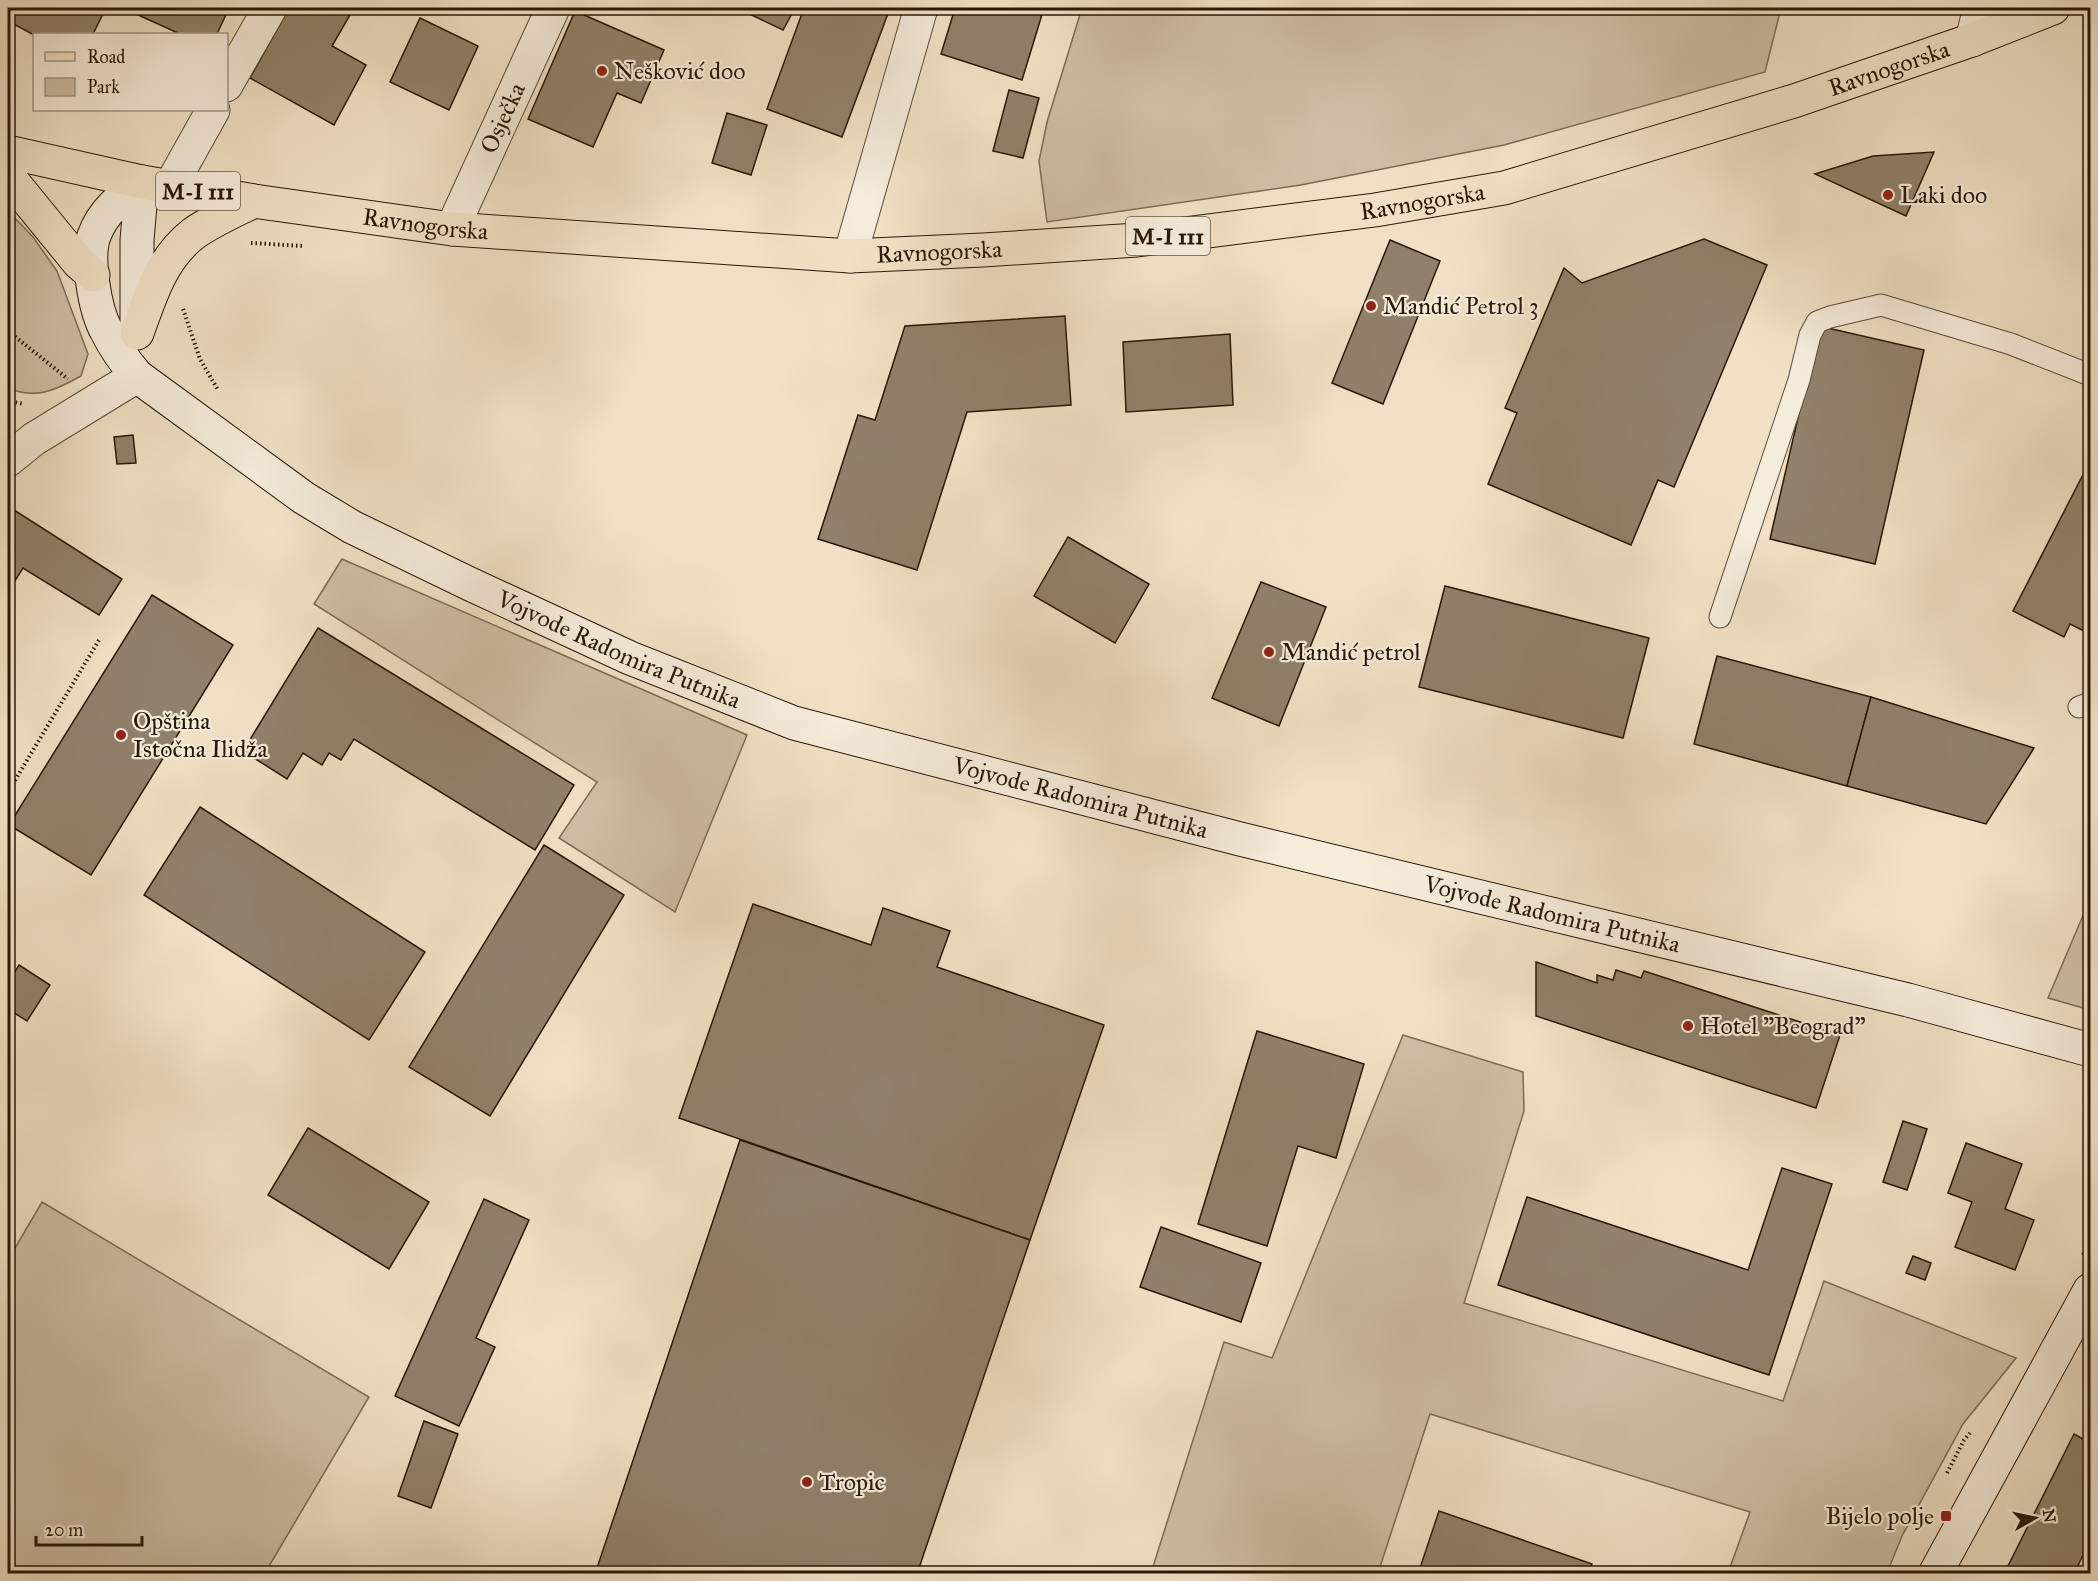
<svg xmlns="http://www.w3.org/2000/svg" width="2098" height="1581" viewBox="0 0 2098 1581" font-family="'IM FELL Great Primer',serif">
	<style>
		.green { fill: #cebfa6; stroke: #7b6c56; stroke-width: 1.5 }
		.building { fill: #90816a; stroke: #281807; stroke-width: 1.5 }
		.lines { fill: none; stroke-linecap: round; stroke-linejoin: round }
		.lane-casing { stroke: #5a4a37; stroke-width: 23 }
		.street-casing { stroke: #5a4a37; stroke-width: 35 }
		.secondary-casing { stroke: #281807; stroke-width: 35 }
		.primary-casing { stroke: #281807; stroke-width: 35 }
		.path { stroke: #281807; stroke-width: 4; stroke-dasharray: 1.5 3; stroke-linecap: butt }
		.lane { stroke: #f5ecda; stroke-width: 21 }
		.street { stroke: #f5ecda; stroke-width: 33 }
		.secondary { stroke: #f5ecda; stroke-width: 33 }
		.primary { stroke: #f0e1c6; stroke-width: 33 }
		.poi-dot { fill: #8f2418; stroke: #f5ecda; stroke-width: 2 }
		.labels { text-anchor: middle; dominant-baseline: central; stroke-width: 4.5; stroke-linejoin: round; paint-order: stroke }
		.shield { fill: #f5ecda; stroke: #665846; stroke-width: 1.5 }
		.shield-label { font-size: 22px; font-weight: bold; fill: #281807 }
		.street-label { font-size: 24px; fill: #281807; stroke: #f5ecda }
		.poi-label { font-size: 24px; fill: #281807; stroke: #f5ecda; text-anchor: start }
	</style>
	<rect width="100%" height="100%" fill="#f0e1c6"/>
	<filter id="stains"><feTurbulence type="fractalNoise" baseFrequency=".00333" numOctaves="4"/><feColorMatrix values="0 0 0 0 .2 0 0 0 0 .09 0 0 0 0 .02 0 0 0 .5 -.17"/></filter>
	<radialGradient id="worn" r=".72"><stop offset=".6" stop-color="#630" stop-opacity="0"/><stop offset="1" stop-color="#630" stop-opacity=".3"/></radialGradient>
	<g class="green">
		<polygon points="1082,8 1781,8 1765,72 1504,145 1301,185 1047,222 1039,161 1047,122"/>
		<path d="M8,214L14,217L33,237L57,271L88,354L81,376C56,390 36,400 8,388Z"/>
		<polygon points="342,559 747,735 675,912 559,838 597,782 314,604"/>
		<polygon points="2090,899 2090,1010 2048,998"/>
		<polygon points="1403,1035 1523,1072 1524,1111 1464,1303 1783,1401 1824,1281 2016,1358 1963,1424 1902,1536 1887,1573 1728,1573 1750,1512 1430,1414 1378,1573 1151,1573 1224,1342 1272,1358"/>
		<polygon points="42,1202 369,1397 265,1573 8,1573 8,1260"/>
	</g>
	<g class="building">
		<polygon points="8,8 106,8 93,34 34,35 8,21"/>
		<polygon points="136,8 229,8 217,34 180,34 134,13"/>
		<polygon points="289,8 354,8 332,46 366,65 334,125 250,78"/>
		<polygon points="737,8 795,8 783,30"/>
		<polygon points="804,8 890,8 842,137 767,109"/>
		<polygon points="955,8 1044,8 1022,80 941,54"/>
		<polygon points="575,11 664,50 641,103 617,93 593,147 528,119"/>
		<polygon points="420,18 478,46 449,110 390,82"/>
		<polygon points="1009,90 1039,98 1023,158 993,151"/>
		<polygon points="727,113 767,125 751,175 712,163"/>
		<polygon points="1934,152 1906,216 1815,174 1873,156"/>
		<polygon points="1704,239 1767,265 1674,487 1658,480 1631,545 1488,484 1517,413 1505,408 1564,268 1582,283"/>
		<polygon points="1390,240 1440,261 1383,404 1332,383"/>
		<polygon points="1065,316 1071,405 967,412 917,570 818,539 858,415 875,420 905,326"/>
		<polygon points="1819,326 1924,350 1875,564 1770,539"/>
		<polygon points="1230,334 1233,405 1126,412 1123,342"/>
		<polygon points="133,435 136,463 117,464 114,437"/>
		<polygon points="2090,461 2090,634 2070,624 2064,637 2013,611"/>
		<polygon points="14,510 122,579 99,615 23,568 8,592 8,520"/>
		<polygon points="1068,537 1149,584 1115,643 1034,596"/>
		<polygon points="1261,582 1326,607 1279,726 1212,698"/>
		<polygon points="1445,586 1649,638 1623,738 1419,687"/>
		<polygon points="152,595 233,645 91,875 9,825"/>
		<polygon points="318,628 574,785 535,850 354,739 341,760 329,753 322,765 303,753 287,779 243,751"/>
		<polygon points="1717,656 1871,697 1847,786 1694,744"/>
		<polygon points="1871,697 2034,748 1986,824 1847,786"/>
		<polygon points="200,807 425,952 369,1040 144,895"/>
		<polygon points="544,845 624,895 490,1116 409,1067"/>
		<polygon points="753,904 871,945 883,908 950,931 937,967 1104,1025 1030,1240 679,1118"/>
		<polygon points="1536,962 1597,983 1597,975 1613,980 1616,970 1641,978 1644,971 1840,1035 1816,1108 1536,1016"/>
		<polygon points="19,965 50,985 27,1021 8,1009 8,982"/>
		<polygon points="1257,1031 1364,1064 1336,1158 1298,1146 1267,1246 1198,1224"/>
		<polygon points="1903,1121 1927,1129 1907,1190 1883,1182"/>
		<polygon points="308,1128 429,1202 389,1269 268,1195"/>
		<polygon points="740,1140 1030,1240 917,1574 595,1574"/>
		<polygon points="1966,1143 2022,1164 2005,1209 2034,1220 2015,1270 1955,1247 1972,1202 1948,1193"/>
		<polygon points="1782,1168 1832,1184 1769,1375 1498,1285 1527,1197 1748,1270"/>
		<polygon points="484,1199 529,1220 476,1338 495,1347 459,1426 395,1396"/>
		<polygon points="1161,1227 1261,1263 1241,1322 1140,1287"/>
		<polygon points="1913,1256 1931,1263 1925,1280 1906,1273"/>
		<polygon points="424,1421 458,1434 431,1508 398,1496"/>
		<polygon points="2074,1434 2090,1443 2090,1540 2074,1574 2017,1574 2007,1568"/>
		<polygon points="1439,1511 1592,1564 1588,1574 1418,1574"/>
	</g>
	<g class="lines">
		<defs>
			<g id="lane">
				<polyline points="1720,617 1799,380 1810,335 1817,322 1830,317 1881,305 2011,344 2090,375"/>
				<polyline points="2079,707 2090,703"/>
			</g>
			<g id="street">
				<polyline points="1972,40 1980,8"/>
				<polyline points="226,85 270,8"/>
				<polyline points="170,187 213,110"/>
				<path id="s1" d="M452,229L553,8"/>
				<polyline points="850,256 921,8"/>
				<polyline points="8,460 34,439 137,376"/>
			</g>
			<g id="secondary">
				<path id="s2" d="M142,182C122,197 103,211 94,236C86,258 95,310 106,330C114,346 125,362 137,376L304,498L352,527L472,585L630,658L794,723L1240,839L1908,1000L2090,1050"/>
				<polyline points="137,330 137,240 142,182"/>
				<polyline points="1935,1574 2090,1290"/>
			</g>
			<g id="primary">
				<path id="s3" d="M8,152L142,182L254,201L452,229L850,256L983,250L1137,240L1375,210L1504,188L1794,101L1972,40L2053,8"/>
				<polyline points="8,176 79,263 93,275"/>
				<path d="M137,333C150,297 161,259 193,234C211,221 234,211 254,201"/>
			</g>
		</defs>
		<use href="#lane" class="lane-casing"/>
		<use href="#street" class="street-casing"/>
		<use href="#secondary" class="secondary-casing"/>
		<use href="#primary" class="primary-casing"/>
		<g class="path">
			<polyline points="251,243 303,246"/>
			<polyline points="183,309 200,359 218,390"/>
			<polyline points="8,331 68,379"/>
			<polyline points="8,398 14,402 24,404"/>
			<polyline points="8,792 99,640"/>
			<polyline points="2083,1255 2090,1241"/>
			<polyline points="1947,1473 1964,1440 1970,1433"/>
		</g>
		<use href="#lane" class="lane"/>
		<use href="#street" class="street"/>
		<use href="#secondary" class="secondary"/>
		<use href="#primary" class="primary"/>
	</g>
	<g class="poi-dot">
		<circle cx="602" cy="71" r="6"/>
		<circle cx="1888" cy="195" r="6"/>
		<circle cx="1371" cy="306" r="6"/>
		<circle cx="1269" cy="652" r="6"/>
		<circle cx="121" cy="735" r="6"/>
		<circle cx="1688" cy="1026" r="6"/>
		<circle cx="807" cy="1482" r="6"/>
		<rect x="1940" y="1510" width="12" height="12" rx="3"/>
	</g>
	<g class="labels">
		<g class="shield">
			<rect x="156" y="172" width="84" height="38" rx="4.5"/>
			<rect x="1126" y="217" width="84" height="38" rx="4.5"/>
		</g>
		<g class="shield-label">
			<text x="198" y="191">M-I 111</text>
			<text x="1168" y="236">M-I 111</text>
		</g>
		<g class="street-label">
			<text stroke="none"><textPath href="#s3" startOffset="1911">Ravnogorska</textPath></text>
			<text stroke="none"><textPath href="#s1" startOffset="122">Osječka</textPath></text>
			<text stroke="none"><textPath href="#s3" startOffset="1425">Ravnogorska</textPath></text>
			<text stroke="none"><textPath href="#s3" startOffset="424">Ravnogorska</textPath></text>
			<text stroke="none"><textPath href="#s3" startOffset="939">Ravnogorska</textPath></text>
			<text stroke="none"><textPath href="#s2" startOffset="782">Vojvode Radomira Putnika</textPath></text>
			<text stroke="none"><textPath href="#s2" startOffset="1268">Vojvode Radomira Putnika</textPath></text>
			<text stroke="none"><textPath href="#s2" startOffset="1754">Vojvode Radomira Putnika</textPath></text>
		</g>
		<g class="poi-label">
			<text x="614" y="71">Nešković doo</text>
			<text x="1900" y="195">Laki doo</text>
			<text x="1383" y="306">Mandić Petrol 3</text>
			<text x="1281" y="652">Mandić petrol</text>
			<text x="133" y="721">Opština<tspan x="133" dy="28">Istočna Ilidža</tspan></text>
			<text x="1700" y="1026">Hotel "Beograd"</text>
			<text x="819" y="1482">Tropic</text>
			<text x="1934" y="1516" text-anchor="end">Bijelo polje</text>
		</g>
	</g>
	<rect width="2098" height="1581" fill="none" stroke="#f0e1c6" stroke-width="30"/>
	<rect x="9" y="9" width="2080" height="1563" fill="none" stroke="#281807" stroke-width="3"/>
	<rect x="15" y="15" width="2068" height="1551" fill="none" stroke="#281807" stroke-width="1.5"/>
	<rect x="33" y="33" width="195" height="78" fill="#f5ecda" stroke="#a39786" stroke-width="1.5"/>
	<rect x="45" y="52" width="30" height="9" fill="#f0e1c6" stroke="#a39786" stroke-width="1.5"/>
	<text x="87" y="63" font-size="18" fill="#281807">Road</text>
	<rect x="45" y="78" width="30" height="18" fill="#cebfa6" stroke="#a39786" stroke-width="1.5"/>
	<text x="87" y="93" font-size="18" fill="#281807">Park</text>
	<g transform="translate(2035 1518) rotate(81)" stroke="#f5ecda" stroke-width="4.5" paint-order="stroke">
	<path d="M0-4.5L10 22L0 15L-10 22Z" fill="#281807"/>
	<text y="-9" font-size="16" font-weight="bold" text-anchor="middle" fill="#281807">N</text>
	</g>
	<path d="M36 1536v9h106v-9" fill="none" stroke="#281807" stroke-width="3"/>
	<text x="45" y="1536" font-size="18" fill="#281807" stroke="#f5ecda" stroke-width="4.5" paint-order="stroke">20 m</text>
	<rect width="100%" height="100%" filter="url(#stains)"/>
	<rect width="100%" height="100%" fill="url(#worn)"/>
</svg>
